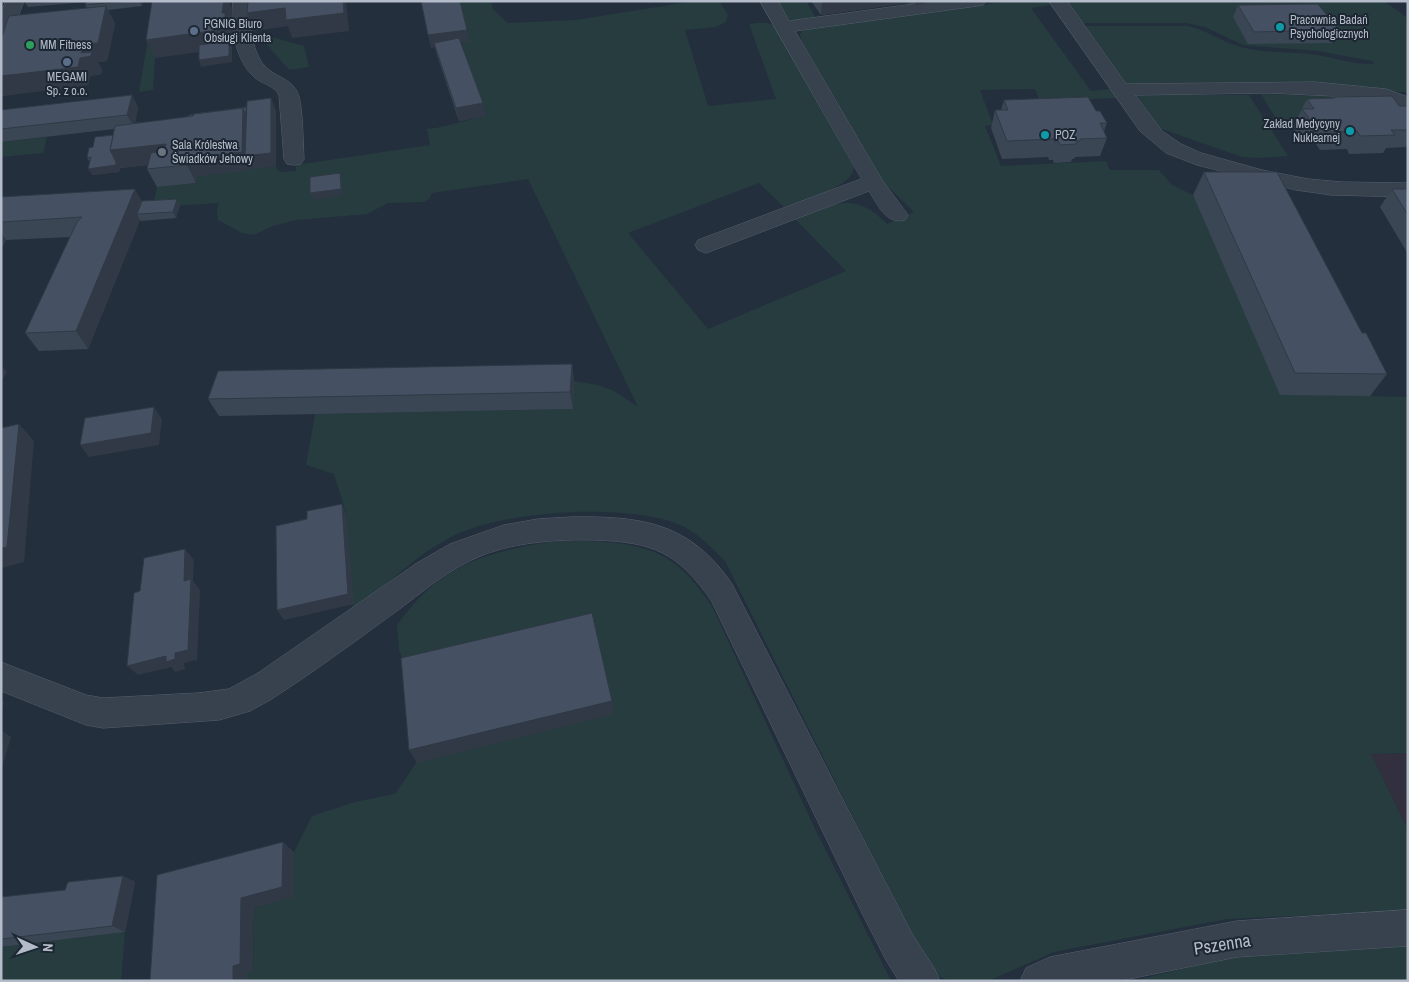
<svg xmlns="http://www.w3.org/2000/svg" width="1409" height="982" viewBox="0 0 1409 982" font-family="'Archivo Narrow',sans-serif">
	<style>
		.medical { fill: #32303f }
		.green { fill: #263c3f }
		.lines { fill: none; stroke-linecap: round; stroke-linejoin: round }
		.minor-casing { stroke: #565f6c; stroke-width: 1 }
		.minor { fill: #38414e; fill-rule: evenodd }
		.wall { fill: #3b4654 }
		.shaded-wall { fill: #303945 }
		.building { fill: #455162; stroke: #303945 }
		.culture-dot { fill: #0f9aa8; stroke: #1d2633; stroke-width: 2 }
		.service-dot { fill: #5c6f8a; stroke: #1d2633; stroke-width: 2 }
		.leisure-dot { fill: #2e9e5b; stroke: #1d2633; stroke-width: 2 }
		.worship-dot { fill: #6b7280; stroke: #1d2633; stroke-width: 2 }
		.labels { text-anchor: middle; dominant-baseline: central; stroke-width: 4; stroke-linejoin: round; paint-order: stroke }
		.far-poi-label { font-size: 12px; fill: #b4bcc9; stroke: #1d2633; text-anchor: start }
		.near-street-label { font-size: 18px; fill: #b4bcc9; stroke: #1d2633 }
	</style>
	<rect width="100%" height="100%" fill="#242f3e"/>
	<polygon class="medical" points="1408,753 1408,830 1371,754"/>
	<g class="green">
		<path d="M459,1H491L493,9L508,23L576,20L695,1L720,2L728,15L726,22L715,27L685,30L708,106L776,99L749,24C760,23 767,21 777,27L854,166C855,187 801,202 784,207L759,183L628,233L708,329L846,271L794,218C833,204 855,190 887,224L914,212L884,183L802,42L800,34L803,30L1009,1H1048L1051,5L1031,8L1091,91L1112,89L1118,98L1040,101L1035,89L980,90L993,125L985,126L1001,166L1106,161L1110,170H1159L1172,185L1193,195L1370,396L1408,397V753L1371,754L1408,830V911L1227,919L1054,952L988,981H949L940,977L928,967L725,561C712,548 696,531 678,524C625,503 502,510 451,537C415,556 384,586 353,614L347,516L334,474L306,465L315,414L572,409L574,381L598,385L614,391L638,407L528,179L432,193L429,199L423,202L388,203L367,214L296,220L273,226L254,235L242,233L218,220L217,209L219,203L153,207L157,187L196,183L197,176L276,166L277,170L281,172L296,171V165L430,145L427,129C446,128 466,119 485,116L460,44L469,42Z"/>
		<path d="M775,1H806L816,18C791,21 787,25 775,1Z"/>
		<path d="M1065,1H1384L1408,18V94L1405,92L1127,85L1085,26H1187C1207,30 1222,42 1241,47C1265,54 1292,51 1317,55C1336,58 1355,65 1374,64L1372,61L1318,51L1243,45L1205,27L1186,23H1082Z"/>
		<polygon points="152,15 155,58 153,90 139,92"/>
		<polygon points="257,33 304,46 309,67 289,70"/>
		<polygon points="1261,94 1359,97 1298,117 1304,127 1281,127"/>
		<polygon points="1136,95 1249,95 1288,156 1257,158 1242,157 1159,128"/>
		<polygon points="47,137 43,153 1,157 1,142"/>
		<path d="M555,541C593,541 638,539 671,561C688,572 700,590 712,606L815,829L891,981H247V973L253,971L254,908L294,896V852L312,816L355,802L395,794L416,763L409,672L399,650L397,625C442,564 482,553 555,541Z"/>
		<polygon points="125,932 121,981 1,981 1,947"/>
		<polygon points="1408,946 1408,981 1132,981 1241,955"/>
	</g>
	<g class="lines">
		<defs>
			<g id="minor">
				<polygon points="6,1 24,1 10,37 8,41 1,42 1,13"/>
				<path d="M233,1H251C249,22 251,56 269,70C279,78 293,80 298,94C303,107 303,143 304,159L301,164L294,165L287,164L284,159L279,95C274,85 262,84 254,77C235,60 230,26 233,1Z"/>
				<path d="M760,1H778L789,21L935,1H986L983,5L977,6L795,31L882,180L908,215L905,220C886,225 878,205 869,191L714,250L706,253L698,250L695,245L698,240L861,179Z"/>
				<polygon points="1049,1 1067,1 1126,84 1315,82 1386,89 1408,97 1408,115 1401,113 1396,106 1382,100 1355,97 1269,93 1135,95 1162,131 1181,144 1201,153 1262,170 1308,179 1342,182 1408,183 1408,197 1331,195 1296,190 1197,165 1166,153 1140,131"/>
				<path d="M572,517C643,516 690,523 732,584L912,934L934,968L940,981H899L886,960L864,917L712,602C678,552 653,542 595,540C558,539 517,542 483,555C449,568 423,592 394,613C353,643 312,673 270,700L250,711L219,720L103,728L86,725L1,691V662L86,695L103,698L198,693L229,689L258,673L417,563L450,544L504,525L538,519Z"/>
				<polygon points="1408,910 1408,946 1237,957 1119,981 1020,981 1026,968 1050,957 1237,921"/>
			</g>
		</defs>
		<use href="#minor" class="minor-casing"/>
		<use href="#minor" class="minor"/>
	</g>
	<g class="wall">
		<polygon points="24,1 143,1 142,6 108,10 115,24 107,61 98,62 102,70 101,74 90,76 88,85 1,96 1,39 87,8 85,5 86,2 28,7"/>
		<polygon points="811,1 927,1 924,4 915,5 907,3 821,15"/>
		<polygon points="1238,5 1339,30 1332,43 1248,44 1233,17"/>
		<polygon points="467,30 469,42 461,43 486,116 459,121 437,55 435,47 431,48"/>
		<polygon points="132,95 138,108 135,123 276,110 276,166 250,169 250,168 250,170 197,176 196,183 157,187 147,169 148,165 120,168 119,172 92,175 90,162 87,158 93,147 113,135 114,129 1,142 1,110"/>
		<polygon points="1334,97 1399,106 1408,106 1408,145 1406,147 1386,148 1383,153 1349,154 1347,149 1320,150 1313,140 1302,140 1293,127 1307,99 1333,98"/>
		<polygon points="1004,100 1096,111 1107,123 1104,131 1107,138 1100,156 1075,157 1074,159 1072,159 1071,162 1054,163 1053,160 1049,160 1048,157 1002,159 991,128 995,110 1001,110"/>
		<polygon points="1204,172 1362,333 1387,374 1370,396 1280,395 1193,195"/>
		<polygon points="1392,189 1408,189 1408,254 1380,207"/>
		<polygon points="1,197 142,201 177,199 180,205 176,218 141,221 140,220 88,349 39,351 25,333 70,237 6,240 3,246 1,247"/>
		<polygon points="572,364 574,381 573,409 219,416 208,399"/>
		<polygon points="123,876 135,882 125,932 1,947 1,897 65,890"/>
	</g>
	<g class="shaded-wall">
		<polygon points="139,1 143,1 142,6"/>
		<polygon points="224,1 229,1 232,8 230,26 232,30 232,62 201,67 199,60 229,48 155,58 146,40 222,13"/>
		<polygon points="343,1 346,1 349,31 292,38 288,26 254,31 247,13"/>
		<polygon points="822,1 907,1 907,3 821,15"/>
		<polygon points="916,1 927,1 924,4 915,5"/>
		<polygon points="106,6 115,24 107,61 98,62 102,70 101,74 90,76 88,85 1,96 1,76 81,53 84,44"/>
		<polygon points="467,30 469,42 436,47 434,43 435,47 431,48 428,35"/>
		<polygon points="132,95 138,108 134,127 127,115"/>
		<polygon points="271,98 276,110 276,166 250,169 250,168 250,170 197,176 196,183 187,165 188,158 243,108"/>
		<polygon points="483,103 486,116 459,121 456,108"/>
		<polygon points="166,144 176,162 120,168 119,172 92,175 88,169 110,150"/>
		<polygon points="340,173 342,180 343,195 313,200 310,193"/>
		<polygon points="135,189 145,207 137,214 140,220 88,349 76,331"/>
		<polygon points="177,199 180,205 176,218 173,212"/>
		<polygon points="1,233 6,240 3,246 1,244"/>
		<polygon points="572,364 574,381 573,409 570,392"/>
		<polygon points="1,365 7,372 1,383"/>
		<polygon points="154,407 162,419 159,445 89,457 80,445"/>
		<polygon points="19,424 34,441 24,562 1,568 1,548"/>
		<polygon points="342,504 347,516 354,604 284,620 277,610"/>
		<polygon points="185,549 194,560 193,581 200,590 197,660 184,663 185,669 175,672 171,667 138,675 127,666 175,653 184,581"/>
		<polygon points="1,701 4,703 1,711"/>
		<polygon points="612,701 614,714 417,763 409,750"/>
		<polygon points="1,730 11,737 1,771"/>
		<polygon points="283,842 294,852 294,897 254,908 253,971 247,973 247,981 233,981 233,966 241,898"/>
		<polygon points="123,876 135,882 125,932 112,926"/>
	</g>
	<g class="building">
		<polygon points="87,1 126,1 85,5"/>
		<polygon points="152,1 224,1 222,13 225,13 225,29 146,40"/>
		<polygon points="248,1 343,1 344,13 286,20 285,8 247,13"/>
		<polygon points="421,1 460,1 467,30 428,35"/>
		<polygon points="1318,4 1339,30 1254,32 1238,5"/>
		<polygon points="106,6 98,43 84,44 81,53 92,52 91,56 80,58 78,67 1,76 1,39 9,16"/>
		<polygon points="459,38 483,103 456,108 434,43"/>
		<polygon points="229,41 229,56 199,60 199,45"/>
		<polygon points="132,95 127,115 1,129 1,110"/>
		<polygon points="1392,96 1399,106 1408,106 1408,130 1391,130 1395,135 1360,136 1357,131 1331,132 1323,122 1312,122 1302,109 1314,109 1307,99 1335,98 1334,97"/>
		<polygon points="1088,97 1096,111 1100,111 1107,123 1100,123 1107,138 1080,139 1080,141 1076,141 1077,144 1060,145 1059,142 1055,142 1054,139 1007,141 995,110 1008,110 1004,100"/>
		<polygon points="271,98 271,153 245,156 247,101"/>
		<polygon points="246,107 246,115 243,108 194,114 193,116 188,117 189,115"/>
		<polygon points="243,108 242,152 188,158 187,165 147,169 151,153 165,150 166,144 110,150 115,126 193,116 194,114"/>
		<polygon points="113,135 110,150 116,162 116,165 88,169 91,157 87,158 89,148 93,147 95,137"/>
		<polygon points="1204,172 1277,172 1362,333 1366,333 1387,374 1295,373"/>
		<polygon points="340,173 341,189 310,193 310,177"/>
		<polygon points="135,189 76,331 25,333 77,222 82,217 1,222 1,197"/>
		<polygon points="1392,189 1408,189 1408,215"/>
		<polygon points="177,199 173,212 137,214 142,201"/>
		<polygon points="572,364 570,392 208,399 218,371"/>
		<polygon points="154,407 151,433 80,445 85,418"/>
		<polygon points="19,424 7,547 1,548 1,428"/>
		<polygon points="342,504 348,594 277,610 276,526 307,519 307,511"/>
		<polygon points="185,549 184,581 191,579 188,650 175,653 175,659 166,662 166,656 127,666 134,593 140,591 144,558"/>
		<polygon points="592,613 612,701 409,750 401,658"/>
		<polygon points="283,842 282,887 241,898 240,964 233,966 233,981 150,981 157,875"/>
		<polygon points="123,876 112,926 1,939 1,897 65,890 68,882"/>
	</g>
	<g class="culture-dot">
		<circle cx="1280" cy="27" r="5"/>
		<circle cx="1350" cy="131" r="5"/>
		<circle cx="1045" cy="135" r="5"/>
	</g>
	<g class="service-dot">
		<circle cx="194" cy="31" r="5"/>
		<circle cx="67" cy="62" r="5"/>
	</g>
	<circle class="leisure-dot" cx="30" cy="45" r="5"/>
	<circle class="worship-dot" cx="162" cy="152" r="5"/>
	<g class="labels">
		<g class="far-poi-label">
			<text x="1290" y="20">Pracownia Badań<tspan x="1290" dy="14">Psychologicznych</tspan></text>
			<text x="204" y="24">PGNIG Biuro<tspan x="204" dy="14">Obsługi Klienta</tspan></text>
			<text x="40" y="45">MM Fitness</text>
			<text x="67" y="77" text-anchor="middle">MEGAMI<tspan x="67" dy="14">Sp. z o.o.</tspan></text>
			<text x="1340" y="124" text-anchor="end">Zakład Medycyny<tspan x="1340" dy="14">Nuklearnej</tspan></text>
			<text x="1055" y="135">POZ</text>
			<text x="172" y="145">Sala Królestwa<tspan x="172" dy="14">Świadków Jehowy</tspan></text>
		</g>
		<g class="near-street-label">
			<text transform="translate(1222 944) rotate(-9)">Pszenna</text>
		</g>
	</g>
	<rect width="1409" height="982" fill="none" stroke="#b4bcc9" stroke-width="5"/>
	<g transform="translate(35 947) rotate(93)" stroke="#1d2633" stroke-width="4" paint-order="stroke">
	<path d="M0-4L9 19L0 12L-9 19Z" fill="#b4bcc9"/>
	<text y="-8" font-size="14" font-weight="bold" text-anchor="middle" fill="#b4bcc9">N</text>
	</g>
</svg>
